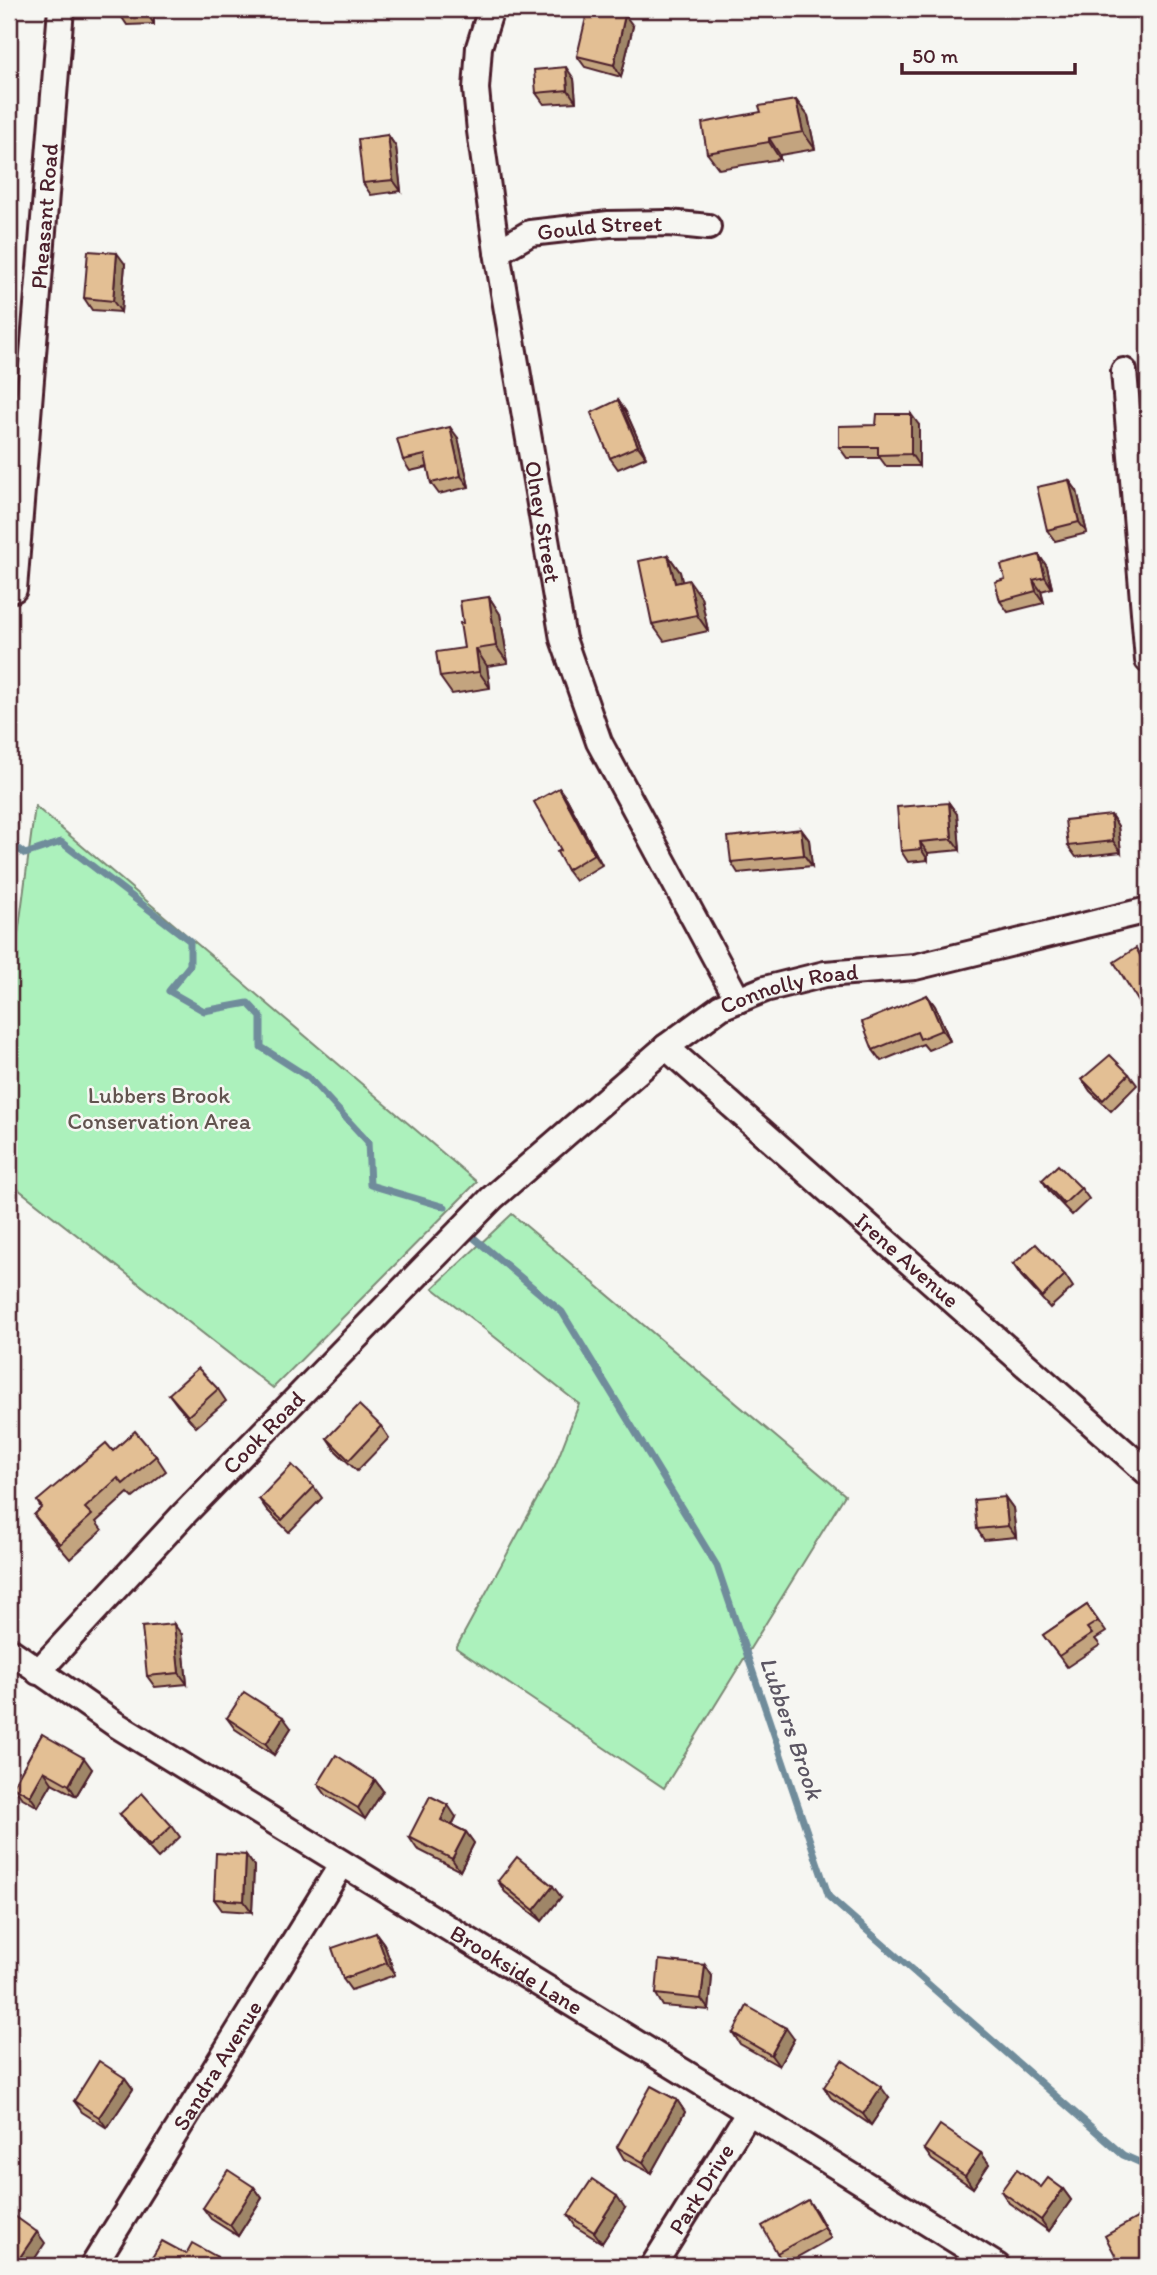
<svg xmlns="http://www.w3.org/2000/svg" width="1157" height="2275" viewBox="0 0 1157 2275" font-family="Itim,sans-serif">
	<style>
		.green { fill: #acf1bc; stroke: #7b8874; stroke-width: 2 }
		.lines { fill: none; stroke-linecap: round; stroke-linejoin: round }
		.stream { stroke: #6f8c9b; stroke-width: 7 }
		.street-casing { stroke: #4a1f2b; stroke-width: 30 }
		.street { stroke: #f6f6f2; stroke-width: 24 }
		.wall { fill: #c3a47f; stroke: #4a1f2b; stroke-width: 2 }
		.shaded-wall { fill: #9f8668; stroke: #4a1f2b; stroke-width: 2 }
		.building { fill: #e3bf94; stroke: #4a1f2b; stroke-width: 2 }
		.labels { text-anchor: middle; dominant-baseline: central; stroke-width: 5; stroke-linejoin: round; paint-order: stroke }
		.street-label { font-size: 23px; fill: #4a1f2b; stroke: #f6f6f2 }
		.park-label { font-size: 23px; fill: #62544f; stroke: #f6f6f2 }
		.water-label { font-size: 24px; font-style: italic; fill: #5c5663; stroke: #f6f6f2 }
	</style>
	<rect width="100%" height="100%" fill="#f6f6f2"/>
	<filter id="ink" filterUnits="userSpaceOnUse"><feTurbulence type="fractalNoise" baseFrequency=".0143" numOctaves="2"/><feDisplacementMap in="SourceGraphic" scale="14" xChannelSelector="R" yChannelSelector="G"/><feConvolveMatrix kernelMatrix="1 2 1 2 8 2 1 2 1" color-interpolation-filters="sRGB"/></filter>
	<g filter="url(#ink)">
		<g class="green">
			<polygon points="35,806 477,1182 273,1388 9,1182 9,1003"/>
			<polygon points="512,1214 845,1495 664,1788 456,1648 555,1466 579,1404 433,1288"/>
		</g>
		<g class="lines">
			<g class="stream">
				<polyline points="9,842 25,854 61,842 190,941 190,965 169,991 204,1011 248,1003 261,1017 261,1047 308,1077 368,1142 370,1185 445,1207"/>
				<polyline points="474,1238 562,1312 717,1566 829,1897 1123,2155 1148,2166"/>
			</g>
			<defs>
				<g id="street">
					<path id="s1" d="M491,9L479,47L476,89L480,131L497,252L563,639L599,742L738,1000"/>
					<path id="s2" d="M497,252L530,233L609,224L669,223L708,227"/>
					<polyline points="1124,371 1148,660"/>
					<path id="s3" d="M14,589L61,9"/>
					<path id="s4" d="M666,1047L1148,1473"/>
					<path id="s5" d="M9,1650L115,1724L749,2112L997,2266"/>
					<path id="s6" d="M38,1672L183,1515L492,1198L666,1047L721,1007L765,989L825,974L915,967L1148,910"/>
					<path id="s7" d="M93,2266L342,1864"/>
					<path id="s8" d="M653,2266L749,2112"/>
				</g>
			</defs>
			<use href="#street" class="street-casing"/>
			<use href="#street" class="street"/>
		</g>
		<g class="wall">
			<polygon points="119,9 154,9 154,24 127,25 119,13"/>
			<polygon points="633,26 621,77 585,67 577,56"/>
			<polygon points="574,79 576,102 544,104 536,93"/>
			<polygon points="796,100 808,116 815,149 780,155 780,159 719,169 707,153 761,112"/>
			<polygon points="388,135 396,147 401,191 371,195 363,183"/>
			<polygon points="125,264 121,312 92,310 84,298"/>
			<polygon points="618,400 626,412 646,457 618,469 610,458"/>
			<polygon points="919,425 919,466 886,466 880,458 847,458 839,447"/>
			<polygon points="458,438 469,487 439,494 431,483 428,467 410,471 403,460"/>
			<polygon points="1069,480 1077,491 1087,533 1055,541 1047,530"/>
			<polygon points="668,555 680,572 682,582 701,597 708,631 664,641 652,624"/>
			<polygon points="1039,555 1047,567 1052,588 1041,591 1044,603 1008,612 1000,601 1005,579"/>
			<polygon points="489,597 500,614 508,663 487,666 490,688 452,694 440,677 464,648 463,623"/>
			<polygon points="567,799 602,865 575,881 567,870 561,850"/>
			<polygon points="949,803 957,814 960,850 928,853 928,860 908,862 901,851"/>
			<polygon points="1111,815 1118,826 1121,852 1076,857 1068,846"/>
			<polygon points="801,829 809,840 812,866 738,873 731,862"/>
			<polygon points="1144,960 1148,968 1147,1016 1140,1004"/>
			<polygon points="927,995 935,1006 950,1041 928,1050 923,1044 881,1061 873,1050"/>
			<polygon points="1129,1074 1137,1085 1111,1111 1090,1091 1082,1079"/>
			<polygon points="1042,1180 1081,1188 1089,1199 1072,1215 1050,1192"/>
			<polygon points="1013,1264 1065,1275 1073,1287 1050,1308 1021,1276"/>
			<polygon points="218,1389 226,1401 196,1427 177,1405 169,1394"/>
			<polygon points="381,1426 389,1438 357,1471 335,1450 327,1438"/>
			<polygon points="113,1451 156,1456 166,1471 133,1498 128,1493 96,1522 102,1530 70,1559 44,1529 34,1515 41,1508 37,1501"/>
			<polygon points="314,1487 322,1498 289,1532 267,1510 259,1499"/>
			<polygon points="1005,1497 1013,1508 1016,1537 984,1540 977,1529"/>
			<polygon points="1087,1605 1106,1632 1095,1639 1100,1645 1067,1667 1043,1635"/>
			<polygon points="182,1635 187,1684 155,1687 147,1676"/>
			<polygon points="227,1718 291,1728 274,1755 235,1729"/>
			<polygon points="42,1734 92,1769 76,1796 52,1783 38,1807 21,1797 13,1786"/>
			<polygon points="375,1780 383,1791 365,1819 326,1795 318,1784"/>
			<polygon points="120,1814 172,1826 180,1837 158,1858 128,1825"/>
			<polygon points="456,1817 452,1825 466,1832 474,1843 460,1871 417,1849 409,1837"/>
			<polygon points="246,1855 254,1866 252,1912 222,1910 214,1899"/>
			<polygon points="498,1881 561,1897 542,1921 505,1892"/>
			<polygon points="376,1933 384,1944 395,1975 351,1990 343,1979"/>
			<polygon points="705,1965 712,1976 709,2010 663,2006 656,1994"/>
			<polygon points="733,2033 794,2039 779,2066 740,2044"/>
			<polygon points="125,2078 133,2089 107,2128 82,2112 74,2101"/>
			<polygon points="824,2087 889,2098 871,2125 831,2098"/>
			<polygon points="677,2100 685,2112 651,2173 624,2159 617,2147"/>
			<polygon points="924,2149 981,2153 989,2164 973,2188 932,2160"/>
			<polygon points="254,2187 262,2198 238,2236 211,2219 203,2208"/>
			<polygon points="1041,2187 1063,2189 1071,2200 1049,2231 1009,2203 1001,2191"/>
			<polygon points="625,2208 602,2243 576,2227 568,2215"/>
			<polygon points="816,2211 831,2238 785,2264 777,2253"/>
		</g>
		<g class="shaded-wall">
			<polygon points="146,9 154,9 154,24 146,12"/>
			<polygon points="625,15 633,26 621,77 614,65"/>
			<polygon points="566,67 574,79 576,102 568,90"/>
			<polygon points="796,100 808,116 815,149 803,132"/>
			<polygon points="388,135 396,147 401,191 393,180"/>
			<polygon points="769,138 780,155 780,159 769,142"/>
			<polygon points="117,253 125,264 121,312 113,301"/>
			<polygon points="618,400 626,412 646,457 638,446"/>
			<polygon points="911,414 919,425 919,466 911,454"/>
			<polygon points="450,427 458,438 469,487 461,476"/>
			<polygon points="1069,480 1077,491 1087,533 1079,522"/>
			<polygon points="668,555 680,572 686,600 675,583"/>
			<polygon points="1039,555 1047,567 1052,588 1045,577"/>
			<polygon points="689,580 701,597 708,631 697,615"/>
			<polygon points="1033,580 1041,591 1044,603 1036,591"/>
			<polygon points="489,597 500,614 508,663 496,646"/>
			<polygon points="476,649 487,666 490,688 479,672"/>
			<polygon points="559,788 567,799 602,865 594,854"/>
			<polygon points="949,803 957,814 960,850 952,839"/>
			<polygon points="1111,815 1118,826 1121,852 1113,841"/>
			<polygon points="801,829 809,840 812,866 804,855"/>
			<polygon points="920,842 928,853 928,860 921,849"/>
			<polygon points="927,995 935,1006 950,1041 942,1030"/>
			<polygon points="1005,1497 1013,1508 1016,1537 1008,1526"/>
			<polygon points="174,1624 182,1635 187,1684 179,1673"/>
			<polygon points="283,1717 291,1728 274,1755 266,1744"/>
			<polygon points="84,1758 92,1769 76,1796 69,1785"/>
			<polygon points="44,1771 52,1783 38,1807 30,1796"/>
			<polygon points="375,1780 383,1791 365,1819 358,1808"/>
			<polygon points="448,1805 456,1817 449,1831 441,1820"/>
			<polygon points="466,1832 474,1843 460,1871 452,1859"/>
			<polygon points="246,1855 254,1866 252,1912 244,1901"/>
			<polygon points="553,1886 561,1897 542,1921 534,1910"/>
			<polygon points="376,1933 384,1944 395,1975 387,1963"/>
			<polygon points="705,1965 712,1976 709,2010 701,1999"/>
			<polygon points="786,2028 794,2039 779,2066 771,2055"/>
			<polygon points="125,2078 133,2089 107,2128 99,2117"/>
			<polygon points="881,2087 889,2098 871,2125 863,2114"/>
			<polygon points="677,2100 685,2112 651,2173 643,2162"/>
			<polygon points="981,2153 989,2164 973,2188 965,2176"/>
			<polygon points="254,2187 262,2198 238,2236 230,2225"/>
			<polygon points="1063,2189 1071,2200 1049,2231 1041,2220"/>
			<polygon points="617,2196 625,2208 602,2243 594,2232"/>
			<polygon points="808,2200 816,2211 831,2238 824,2227"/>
			<polygon points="37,2232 45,2243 30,2266 14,2266"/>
			<polygon points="217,2257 223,2266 212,2266"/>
		</g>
		<g class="building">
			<polygon points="119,9 146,9 146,12 119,13"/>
			<polygon points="588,9 599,9 625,15 614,65 577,56"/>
			<polygon points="566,67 568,90 536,93 534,70"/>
			<polygon points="796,100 803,132 769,138 769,142 707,153 702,123 761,112 759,106"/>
			<polygon points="388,135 393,180 363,183 358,139"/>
			<polygon points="88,251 117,253 113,301 84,298"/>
			<polygon points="618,400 638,446 610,458 591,413"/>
			<polygon points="877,414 911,414 911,454 878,455 878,447 839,447 839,426 876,425"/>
			<polygon points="450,427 461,476 431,483 425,455 403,460 397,439"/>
			<polygon points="1069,480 1079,522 1047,530 1037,487"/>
			<polygon points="668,555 675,583 689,580 697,615 652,624 639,561"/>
			<polygon points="1039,555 1045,577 1033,580 1036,591 1000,601 995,582 1005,579 1001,565"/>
			<polygon points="489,597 496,646 476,649 479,672 440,677 436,652 464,648 460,623 463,623 460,601"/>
			<polygon points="559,788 594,854 567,870 557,852 561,850 534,802"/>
			<polygon points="949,803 952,839 920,842 921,849 901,851 897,807"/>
			<polygon points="1111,815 1113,841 1068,846 1065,820"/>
			<polygon points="801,829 804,855 731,862 728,837"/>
			<polygon points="1136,948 1148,970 1148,1004 1146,1001 1140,1004 1114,962"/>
			<polygon points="927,995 942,1030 920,1039 917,1032 873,1050 862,1022"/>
			<polygon points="1110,1055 1129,1074 1103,1100 1082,1079"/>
			<polygon points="1058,1165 1081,1188 1064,1204 1042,1180"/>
			<polygon points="1036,1244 1065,1275 1042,1297 1013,1264"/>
			<polygon points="198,1368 218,1389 188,1416 169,1394"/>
			<polygon points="359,1405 381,1426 349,1460 327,1438"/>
			<polygon points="135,1431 156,1456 123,1484 118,1478 85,1508 92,1515 60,1544 34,1515 42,1507 37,1501 106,1443 113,1451"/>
			<polygon points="292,1465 314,1487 282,1520 259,1499"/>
			<polygon points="1005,1497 1008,1526 977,1529 974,1500"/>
			<polygon points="1087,1605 1098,1621 1087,1628 1092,1634 1059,1656 1043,1635"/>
			<polygon points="174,1624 179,1673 147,1676 142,1627"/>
			<polygon points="244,1692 283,1717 266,1744 227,1718"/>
			<polygon points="42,1734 84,1758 69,1785 44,1771 30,1796 13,1786"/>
			<polygon points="336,1755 375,1780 358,1808 318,1784"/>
			<polygon points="142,1793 172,1826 150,1846 120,1814"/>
			<polygon points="430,1796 448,1805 441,1820 466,1832 452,1859 409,1837"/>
			<polygon points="216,1853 246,1855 244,1901 214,1899"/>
			<polygon points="517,1857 553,1886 534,1910 498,1881"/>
			<polygon points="376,1933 387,1963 343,1979 332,1948"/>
			<polygon points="659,1960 705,1965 701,1999 656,1994"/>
			<polygon points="747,2006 786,2028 771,2055 733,2033"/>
			<polygon points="842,2060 881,2087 863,2114 824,2087"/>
			<polygon points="99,2061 125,2078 99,2117 74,2101"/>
			<polygon points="651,2086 677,2100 643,2162 617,2147"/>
			<polygon points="940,2125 981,2153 965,2176 924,2149"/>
			<polygon points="1017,2169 1041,2187 1048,2178 1063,2189 1041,2220 1001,2191"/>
			<polygon points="228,2170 254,2187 230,2225 203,2208"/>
			<polygon points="592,2179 617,2196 594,2232 568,2215"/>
			<polygon points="808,2200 824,2227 777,2253 762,2226"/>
			<polygon points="9,2212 37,2232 14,2266 9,2266"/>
			<polygon points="1144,2214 1148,2222 1148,2234 1146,2236 1148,2240 1148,2264 1145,2266 1121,2266 1105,2236"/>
			<polygon points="162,2241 186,2254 192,2243 217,2257 212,2266 147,2266"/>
		</g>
	</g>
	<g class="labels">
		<g class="street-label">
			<text stroke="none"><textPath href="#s3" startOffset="374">Pheasant Road</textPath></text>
			<text stroke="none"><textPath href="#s2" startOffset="108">Gould Street</textPath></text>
			<text stroke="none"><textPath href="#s1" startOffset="520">Olney Street</textPath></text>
			<text stroke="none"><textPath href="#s6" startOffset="1026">Connolly Road</textPath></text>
			<text stroke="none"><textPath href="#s4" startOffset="322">Irene Avenue</textPath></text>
			<text stroke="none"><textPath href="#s6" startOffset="329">Cook Road</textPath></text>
			<text stroke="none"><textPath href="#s5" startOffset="600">Brookside Lane</textPath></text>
			<text stroke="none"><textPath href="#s7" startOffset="236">Sandra Avenue</textPath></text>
			<text stroke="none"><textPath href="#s8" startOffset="91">Park Drive</textPath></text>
		</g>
		<g class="park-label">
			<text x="159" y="1095">Lubbers Brook<tspan x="159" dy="26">Conservation Area</tspan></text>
		</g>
		<g class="water-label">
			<text transform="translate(792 1728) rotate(71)">Lubbers Brook</text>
		</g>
	</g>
	<rect width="1157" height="2275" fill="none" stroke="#f6f6f2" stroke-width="35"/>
	<rect x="18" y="18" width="1122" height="2240" fill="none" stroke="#4a1f2b" stroke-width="2.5" filter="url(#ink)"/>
	<path d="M902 63v10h173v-10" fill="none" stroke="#4a1f2b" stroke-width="3.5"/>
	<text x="912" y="63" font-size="21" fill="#4a1f2b" stroke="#f6f6f2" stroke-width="5" paint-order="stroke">50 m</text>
</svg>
